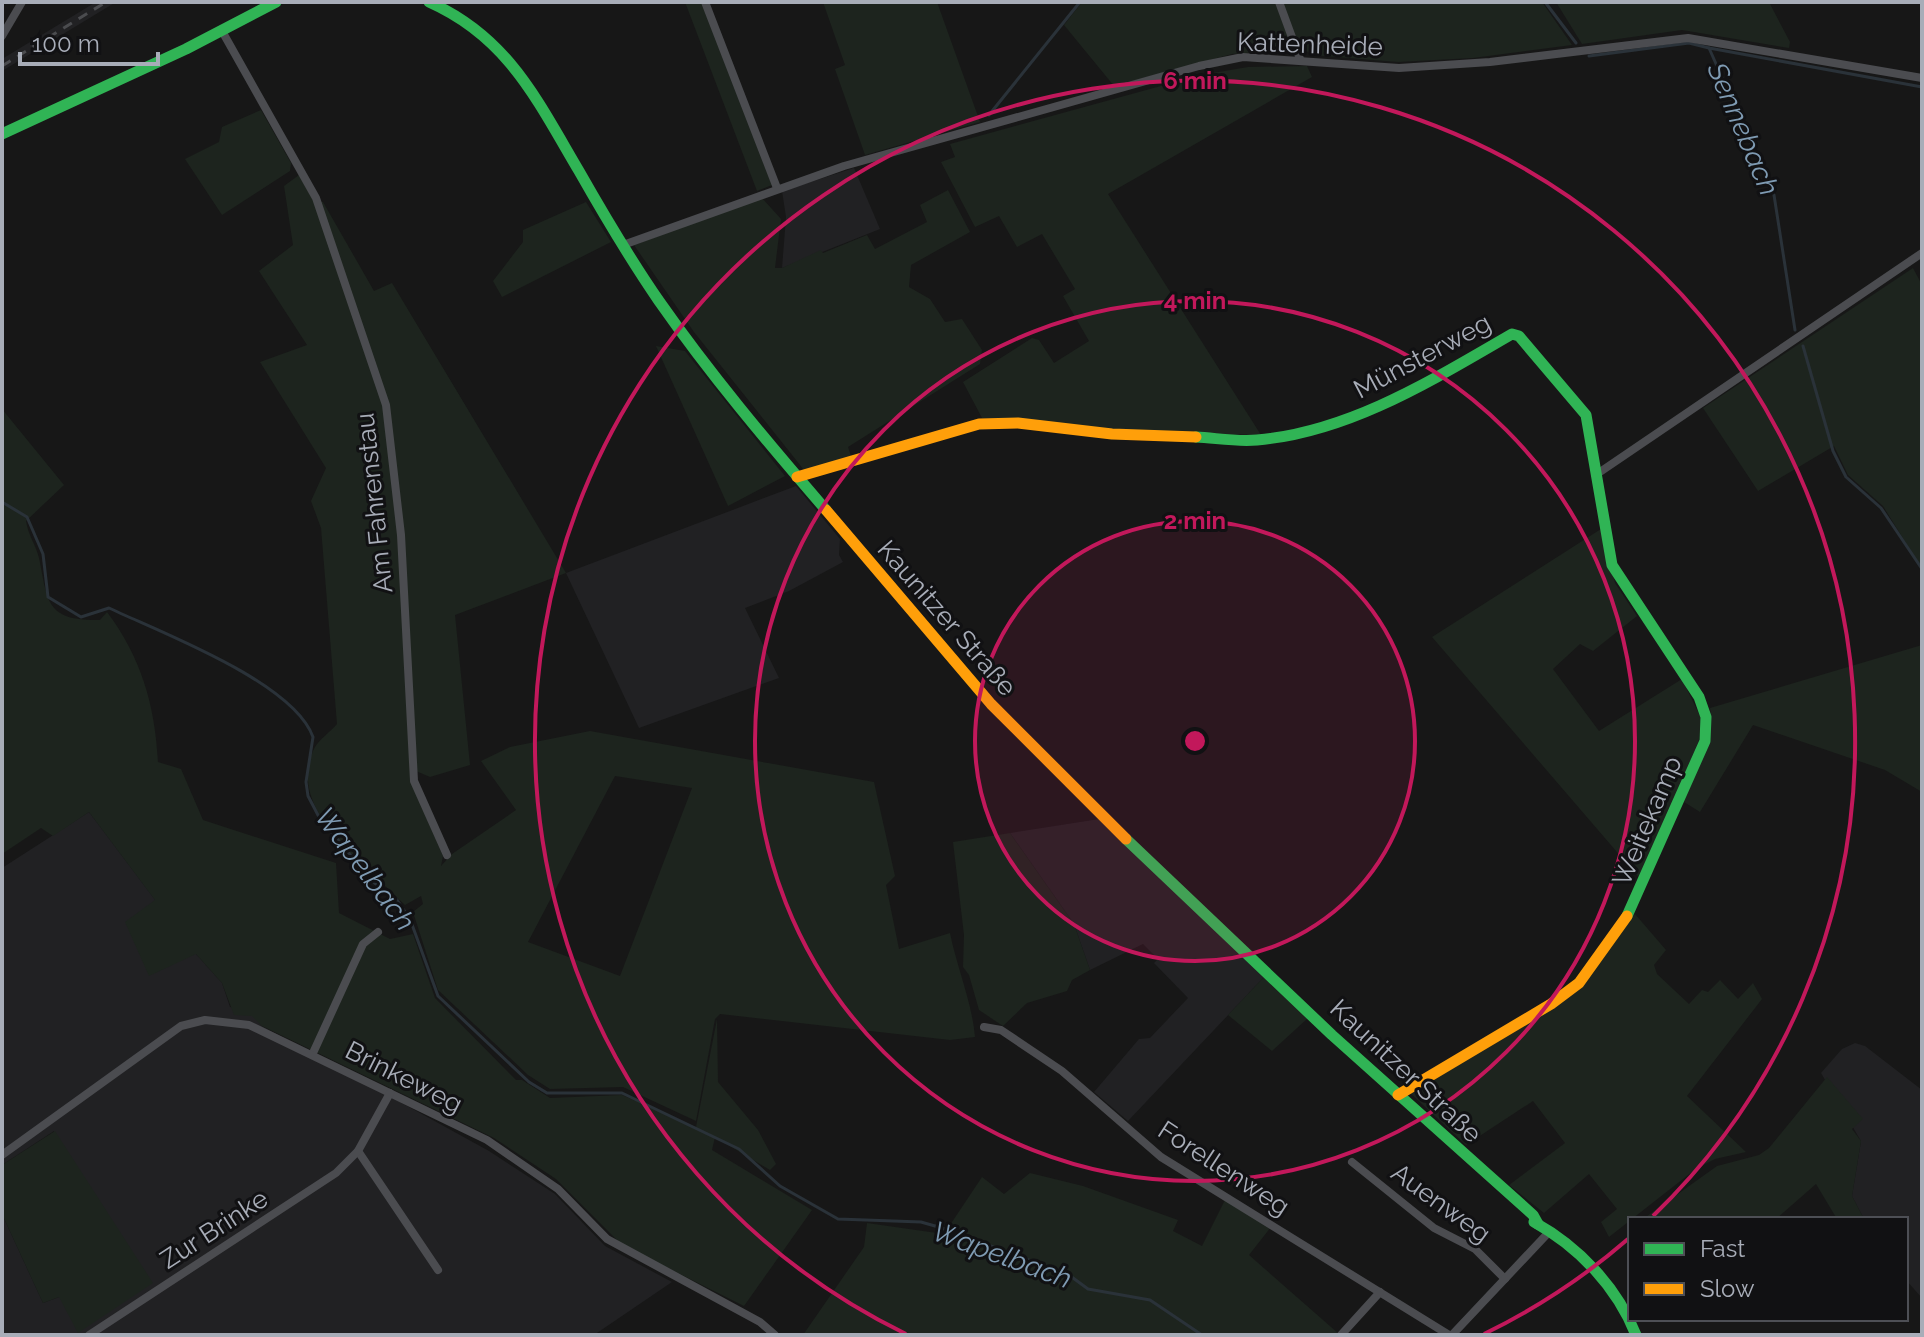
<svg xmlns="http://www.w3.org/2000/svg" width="1924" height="1337" viewBox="0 0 1924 1337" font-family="Raleway,sans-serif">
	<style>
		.built { fill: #212123 }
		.green { fill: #1d241e; fill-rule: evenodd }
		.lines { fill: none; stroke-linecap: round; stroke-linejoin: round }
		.stream { stroke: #2a3239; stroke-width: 3 }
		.street { stroke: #4b4c50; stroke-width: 8 }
		.fast { stroke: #30b455; stroke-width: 11 }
		.slow { stroke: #ff9f0a; stroke-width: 11 }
		.rail { stroke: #4b4c4f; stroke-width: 3; stroke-dasharray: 10 8; stroke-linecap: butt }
		.ring { fill: none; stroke: #c2185b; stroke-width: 4 }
		.labels { text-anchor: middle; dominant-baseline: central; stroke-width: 6; stroke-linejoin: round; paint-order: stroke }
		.street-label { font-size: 26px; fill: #a8adb8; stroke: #111113 }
		.water-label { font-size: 28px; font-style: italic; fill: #7f9bb3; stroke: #111113 }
		.centre { fill: #c2185b; stroke: #111113; stroke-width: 4 }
		.ring-label { font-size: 24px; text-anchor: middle; font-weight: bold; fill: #c2185b; stroke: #111113; stroke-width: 6; stroke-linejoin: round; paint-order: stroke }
	</style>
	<rect width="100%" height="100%" fill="#171717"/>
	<g class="built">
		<polygon points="96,2 116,2 2,71 2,59"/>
		<polygon points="854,168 880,229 782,268 786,217 782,191"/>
		<polygon points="796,486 840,539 839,555 843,562 789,591 745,608 779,678 639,728 566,573"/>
		<polygon points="89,812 196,954 222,983 230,1007 253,1015 262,1026 489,1151 555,1194 605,1246 672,1282 594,1335 2,1335 2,1214 43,1303 59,1297 54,1131 2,1165 2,868"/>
		<polygon points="1099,819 1265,976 1128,1121 1094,1092 1139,1039 1150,1038 1188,998 1154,963 1158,959 1143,944 1090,970 1074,924 1010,833"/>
		<polygon points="1855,1043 1865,1046 1922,1090 1922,1298 1906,1280 1906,1219 1864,1219 1852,1196 1861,1141 1821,1073 1842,1049"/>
	</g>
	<g class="green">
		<polygon points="685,2 701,2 772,185 757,191"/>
		<polygon points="823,2 937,2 980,122 865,155 835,69 845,65"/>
		<polygon points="1082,2 1275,2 1289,39 1282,50 1232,54 1114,86 1064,25"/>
		<polygon points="1281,2 1542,2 1572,45 1473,58 1398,62 1312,55 1297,44"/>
		<polygon points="1556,2 1769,2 1790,42 1789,48 1682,30 1582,44"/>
		<polygon points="1307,66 1312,77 1108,194 1261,435 1113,431 1016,418 982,418 963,382 1032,338 1039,340 1054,363 1089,341 1063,296 1075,289 1042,234 1017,247 999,216 975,227 941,162 955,157 950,144 1201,75 1248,67"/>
		<polygon points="261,110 291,163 290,171 222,215 185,159 219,142 222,127"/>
		<path d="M299,175L314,202H323L374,291L392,283L566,573L455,615L470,765L430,777L416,771L411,782L443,856L441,866L452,854L516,810L481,761L510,747L590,731L874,782L895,876L886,885L899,949L950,933C957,968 972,1002 975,1037L950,1040L720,1014L715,1019L696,1121L623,1087L550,1089L528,1075L438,990L413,912L423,904L421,896L405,905C369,867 282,809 315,747C320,739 331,731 337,724L321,528L311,501L326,468L260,362L307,345L259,271L293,245L284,186ZM615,776L692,788L620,976L528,942Z"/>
		<polygon points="948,190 970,232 911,265 909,287 930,299 945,322 962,319 982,350 980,364 848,447 853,462 804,470 694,332 634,245 762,198 781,219 775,268 782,268 821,250 823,253 867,235 875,249 927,222 920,205"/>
		<polygon points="586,202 611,242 502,297 493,281 523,242 523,230"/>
		<polygon points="1913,268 1922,285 1922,569 1883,506 1848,475 1834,446 1758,491 1703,408"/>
		<polygon points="656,346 685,351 785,476 728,506"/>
		<path d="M2,409L64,485L26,521C28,535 36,545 39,558C48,601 45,621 100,620L107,612C141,657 155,705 158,762L181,769L203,820L336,863L339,913L390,939L413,934L435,998L516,1080H522L550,1098L622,1095L696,1127L717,1019L718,1082L758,1130L776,1164L770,1170L715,1137L712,1150L812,1210L744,1306L622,1245L556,1179L494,1138L262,1026L252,1016L234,1015L222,983L196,954L149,976L125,922L155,900L89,812L53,836L41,828L2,854Z"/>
		<polygon points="1601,529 1615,583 1637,616 1593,651 1580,644 1553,669 1599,731 1682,679 1701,718 1699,740 1641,880 1432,637"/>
		<polygon points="1922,645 1922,792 1885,770 1753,725 1700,812 1684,802 1711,716 1710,708"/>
		<polygon points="1010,833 1074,924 1090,970 1072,980 1067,991 1027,1003 1003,1026 979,1010 969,975 963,967 964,935 953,842"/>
		<polygon points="1635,914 1666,950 1654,965 1657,974 1689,1004 1702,990 1708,992 1720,980 1738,999 1753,983 1762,999 1687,1096 1746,1152 1715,1159 1697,1168 1609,1237 1601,1222 1617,1209 1589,1174 1544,1213 1509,1185 1565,1143 1533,1101 1466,1145 1408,1091 1552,1008"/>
		<polygon points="1265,976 1308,1018 1272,1051 1228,1015"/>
		<polygon points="1827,1077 1863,1119 1852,1129 1861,1141 1852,1196 1864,1219 1837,1219 1816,1184 1776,1219 1643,1219 1717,1166 1759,1155 1769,1148"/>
		<polygon points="55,1131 153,1283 78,1333 59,1297 43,1303 2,1214 2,1165"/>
		<polygon points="1030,1173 1083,1186 1178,1220 1173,1231 1202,1246 1225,1200 1271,1227 1249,1255 1339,1334 803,1335 864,1247 867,1223 944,1234 982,1177 1004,1194"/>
	</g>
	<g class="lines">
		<g class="stream">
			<polyline points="1545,2 1576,43"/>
			<polyline points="1709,48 1922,87"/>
			<polyline points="1589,56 1689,43 1709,48 1774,195 1795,330"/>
			<polyline points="989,115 1080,2"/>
			<polyline points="1803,346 1833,451 1846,477 1881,508 1922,569"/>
			<path d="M2,502L27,517L43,554L48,597L81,617L109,608C162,633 293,682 313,737L306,782L308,796L319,817L372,881L397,900L410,919L438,996L529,1082L547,1093H622L739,1149L780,1186L838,1219L921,1222L942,1228L1069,1275L1088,1289L1150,1300L1202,1335"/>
		</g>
		<g class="street">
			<polyline points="705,2 777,188"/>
			<polyline points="1279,2 1300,59"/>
			<polyline points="222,31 316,198 386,405 401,535 414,781 447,855"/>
			<polyline points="2,36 22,2"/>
			<polyline points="623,245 844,166 1199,66 1243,57 1399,68 1490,62 1688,38 1922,78"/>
			<polyline points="1597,474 1922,253"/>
			<polyline points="984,1027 1001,1030 1062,1071 1161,1157 1449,1335"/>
			<polyline points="313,1053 363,944 378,932"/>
			<polyline points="358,1151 438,1270"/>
			<polyline points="2,1155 181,1026 205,1020 249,1025 487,1140 558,1189 607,1239 760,1322 775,1335"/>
			<polyline points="1352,1162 1434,1228 1475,1249 1505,1279"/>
			<polyline points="89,1335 336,1173 358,1151 390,1093"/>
			<polyline points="1341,1335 1380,1292"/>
			<polyline points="1452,1335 1549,1232"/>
		</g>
		<g class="fast">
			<path d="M429,2C508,37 537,100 579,171C604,215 630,259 659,301C710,374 768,443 826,510"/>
			<polyline points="2,134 186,49 276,2"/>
			<path d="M1196,437C1216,438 1237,442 1257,440C1350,432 1434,379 1512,334L1519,336L1586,415L1612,565L1699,697L1706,717L1705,741L1627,916"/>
			<polyline points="1126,839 1332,1035 1533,1215 1538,1224"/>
			<path d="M1534,1222C1579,1247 1617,1287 1636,1335"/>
		</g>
		<g class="slow">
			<polyline points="797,477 979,424 1018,423 1112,434 1196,437"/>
			<polyline points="826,510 991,704 1126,839"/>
			<polyline points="1398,1095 1551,1004 1579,983 1627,916"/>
		</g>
		<polyline class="rail" points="2,66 106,2"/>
	</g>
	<circle cx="1195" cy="741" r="220" fill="#c2185b" fill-opacity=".12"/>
	<g class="ring">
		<circle cx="1195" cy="741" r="220"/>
		<circle cx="1195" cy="741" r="440"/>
		<path d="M1628 1239A660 660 0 0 1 1484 1334M906 1334A660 660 0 1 1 1653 1216"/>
	</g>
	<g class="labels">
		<g class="street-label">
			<text transform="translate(1310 44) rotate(2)">Kattenheide</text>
			<text transform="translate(1422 356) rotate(-28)">Münsterweg</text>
			<text transform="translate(374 503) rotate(-96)">Am Fahrenstau</text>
			<text transform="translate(947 618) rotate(49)">Kaunitzer Straße</text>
			<text transform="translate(1647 821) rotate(-67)">Weitekamp</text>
			<text transform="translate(1406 1071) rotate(43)">Kaunitzer Straße</text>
			<text transform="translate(404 1077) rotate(27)">Brinkeweg</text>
			<text transform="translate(1224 1168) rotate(33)">Forellenweg</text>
			<text transform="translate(1441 1203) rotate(36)">Auenweg</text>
			<text transform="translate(214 1229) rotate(-33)">Zur Brinke</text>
		</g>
		<g class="water-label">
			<text transform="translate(1743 129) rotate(67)">Sennebach</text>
			<text transform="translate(365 869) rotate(53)">Wapelbach</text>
			<text transform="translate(1002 1255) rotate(20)">Wapelbach</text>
		</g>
	</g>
	<circle cx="1195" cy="741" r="12" class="centre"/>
	<g class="ring-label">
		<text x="1195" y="89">6 min</text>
		<text x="1195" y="309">4 min</text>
		<text x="1195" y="529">2 min</text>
	</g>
	<rect width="1924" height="1337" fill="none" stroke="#a8adb8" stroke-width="8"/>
	<rect x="1628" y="1217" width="280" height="104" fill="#111113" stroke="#4d4f55" stroke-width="2"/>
	<rect x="1644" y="1243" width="40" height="12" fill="#30b455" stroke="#4d4f55" stroke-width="2"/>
	<text x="1700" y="1257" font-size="24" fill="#a8adb8">Fast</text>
	<rect x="1644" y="1283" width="40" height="12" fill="#ff9f0a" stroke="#4d4f55" stroke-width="2"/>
	<text x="1700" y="1297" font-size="24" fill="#a8adb8">Slow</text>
	<path d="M20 52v12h138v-12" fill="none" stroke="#a8adb8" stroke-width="4"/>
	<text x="32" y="52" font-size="24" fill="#a8adb8" stroke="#111113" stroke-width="6" paint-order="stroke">100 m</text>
</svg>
